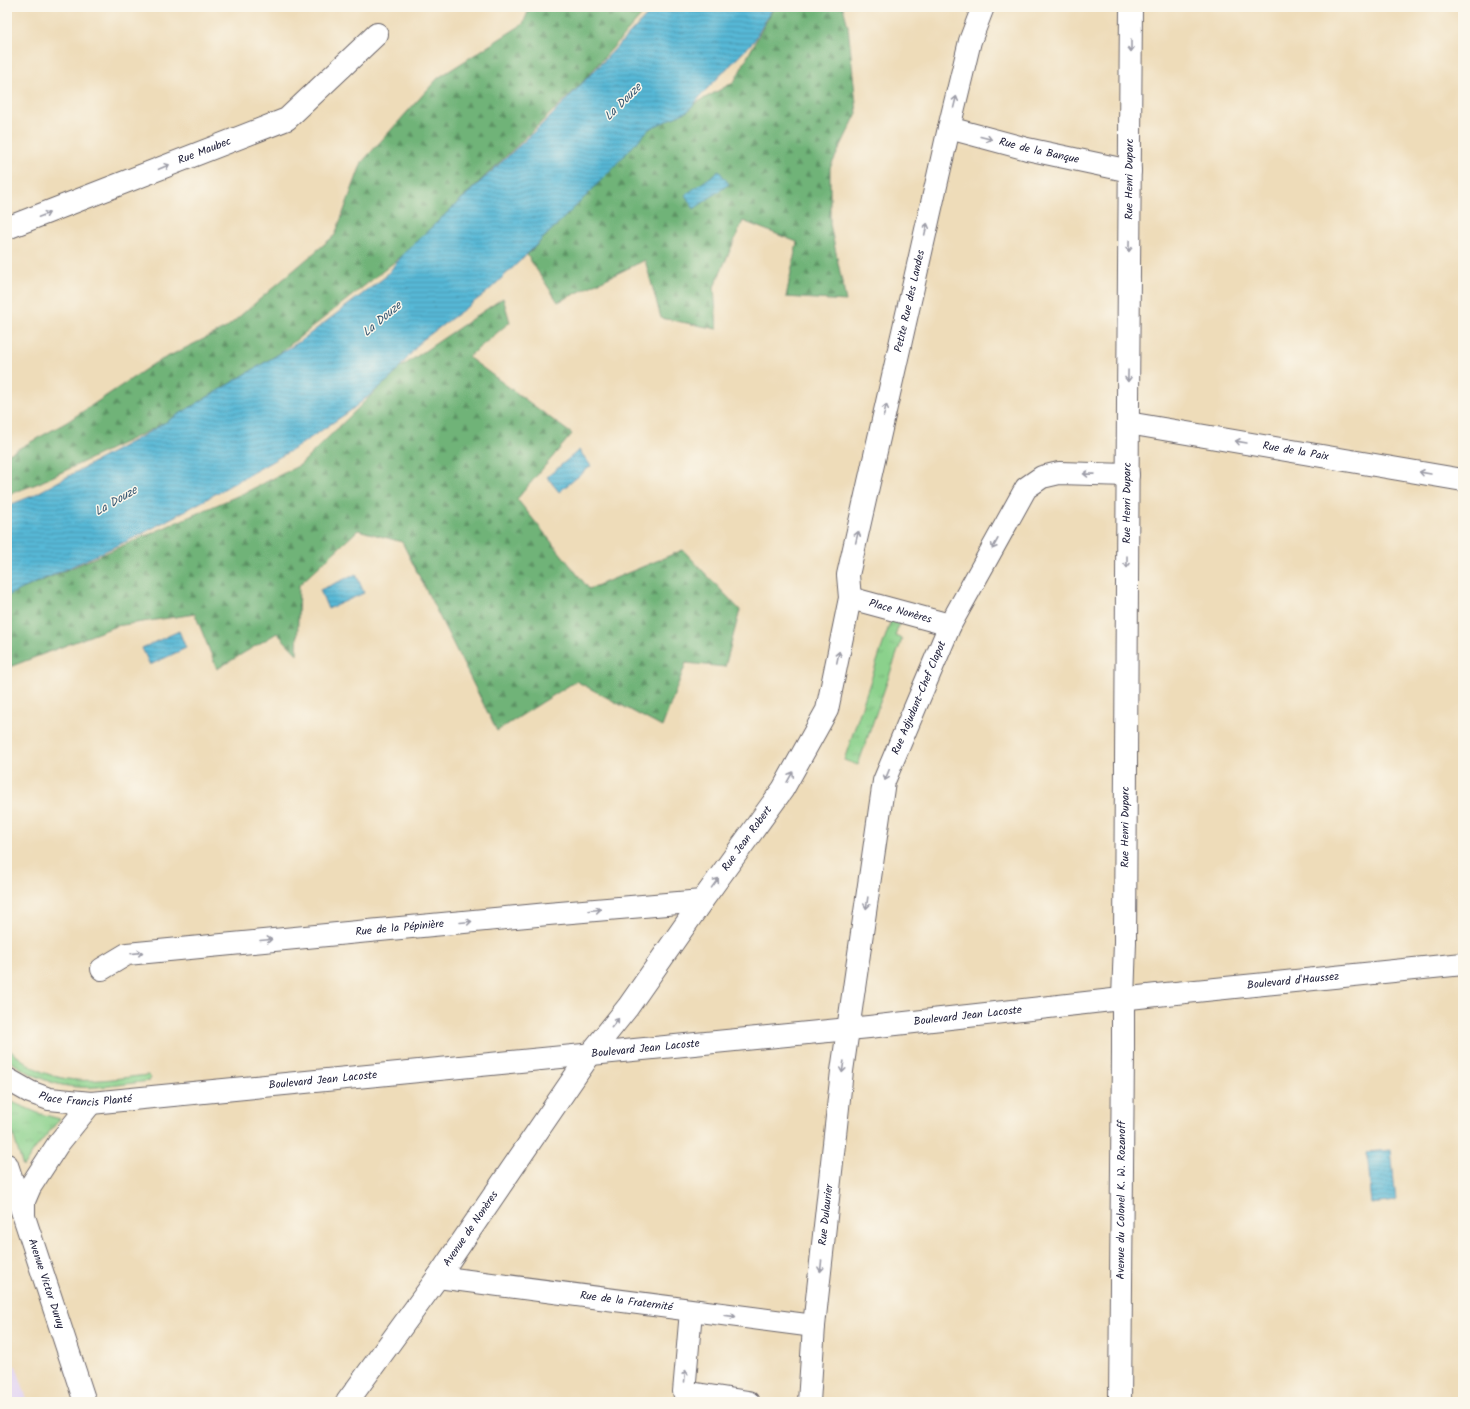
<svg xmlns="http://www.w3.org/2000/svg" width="1470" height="1409" viewBox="0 0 1470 1409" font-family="Kalam,sans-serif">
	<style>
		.built { fill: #e2d4f3 }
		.grass { fill: url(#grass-tufts); stroke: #567a64 }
		.forest { fill: url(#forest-firs); stroke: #496a5a }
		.water { fill: url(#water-rules); stroke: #3c6d88 }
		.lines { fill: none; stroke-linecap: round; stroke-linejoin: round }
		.minor-casing { stroke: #696367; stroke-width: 24 }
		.major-casing { stroke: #696367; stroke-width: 24 }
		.minor { stroke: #fff; stroke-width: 22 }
		.major { stroke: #fff; stroke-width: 22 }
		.oneway { stroke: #9c9ca7 }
		.labels { text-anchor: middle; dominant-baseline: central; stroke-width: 3; stroke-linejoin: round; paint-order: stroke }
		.street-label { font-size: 11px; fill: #22223b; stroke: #fbf7ec }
		.water-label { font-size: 12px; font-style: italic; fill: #355671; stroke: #fbf7ec }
	</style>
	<defs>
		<pattern id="grass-tufts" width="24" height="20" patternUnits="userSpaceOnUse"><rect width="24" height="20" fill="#8bd18c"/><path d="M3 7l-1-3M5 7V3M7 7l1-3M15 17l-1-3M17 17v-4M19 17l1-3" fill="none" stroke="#78b37a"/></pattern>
		<pattern id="forest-firs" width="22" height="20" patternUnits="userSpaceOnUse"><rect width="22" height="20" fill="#70b378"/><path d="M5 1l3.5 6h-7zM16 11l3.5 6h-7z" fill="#5c9164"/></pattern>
		<pattern id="water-rules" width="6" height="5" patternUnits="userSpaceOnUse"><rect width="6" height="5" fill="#57b8d6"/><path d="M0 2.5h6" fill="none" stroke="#4895af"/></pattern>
	</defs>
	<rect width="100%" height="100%" fill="#fbf7ec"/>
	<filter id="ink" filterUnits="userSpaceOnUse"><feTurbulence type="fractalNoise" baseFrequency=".025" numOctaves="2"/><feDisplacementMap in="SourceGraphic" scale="8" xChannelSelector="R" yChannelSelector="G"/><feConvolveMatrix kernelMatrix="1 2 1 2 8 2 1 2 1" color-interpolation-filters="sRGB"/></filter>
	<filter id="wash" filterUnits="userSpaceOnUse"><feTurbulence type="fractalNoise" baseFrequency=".012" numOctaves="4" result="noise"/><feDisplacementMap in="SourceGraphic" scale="16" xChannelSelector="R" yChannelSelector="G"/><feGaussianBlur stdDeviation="0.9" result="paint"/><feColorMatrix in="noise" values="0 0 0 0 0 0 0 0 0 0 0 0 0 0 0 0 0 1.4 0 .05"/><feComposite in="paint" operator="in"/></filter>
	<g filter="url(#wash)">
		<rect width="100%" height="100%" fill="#eedcb9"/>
		<polygon class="built" points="7,1366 16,1366 28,1402 7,1402"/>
		<g class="grass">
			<polygon points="892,617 900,619 895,636 902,639 858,765 844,760"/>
			<path d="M7,1048C20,1058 33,1069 48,1074C80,1086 116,1078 148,1075L151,1078L149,1081C88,1089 60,1096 7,1059Z"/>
			<polygon points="7,1100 38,1113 60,1119 34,1150 23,1167 7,1114"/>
		</g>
		<g class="forest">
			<polygon points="530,7 649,7 579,86 402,256 277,355 163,424 39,483 7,495 7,455 67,422 155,363 226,328 335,235 362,162 438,78 523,24"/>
			<polygon points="774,7 843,7 848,26 857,113 830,168 830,224 846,301 786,297 797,242 743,221 714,287 717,329 661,318 645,260 558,302 527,255 649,129 734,82"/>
			<polygon points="503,298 510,322 468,357 572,434 517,499 589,589 683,550 740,610 725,667 686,663 662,727 576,681 497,731 402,542 358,530 299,585 297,654 277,633 217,669 195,614 116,626 7,668 7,595 32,585 244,493 300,465 398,369"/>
		</g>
		<g class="water">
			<polygon points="655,7 773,7 754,41 705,91 688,111 649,129 590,192 520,261 486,293 421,341 391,378 350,411 297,447 203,501 138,536 7,596 7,506 32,496 151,431 299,342 385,277 406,251 551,116"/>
			<polygon points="719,171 729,184 694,209 685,195"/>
			<polygon points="579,450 591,466 559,492 547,477"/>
			<polygon points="356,574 364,593 328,609 320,590"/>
			<polygon points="179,631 186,648 150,665 142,648"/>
			<polygon points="1391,1150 1396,1201 1372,1204 1367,1152"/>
		</g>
	</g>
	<g filter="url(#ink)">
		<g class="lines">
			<defs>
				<g id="minor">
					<path id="s1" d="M949,128L1027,149L1130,171"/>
					<path id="s2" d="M7,228L287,119L377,34"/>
					<path id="s3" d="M1128,423L1463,480"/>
					<path id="s4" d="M850,598L950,625"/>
					<path id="s5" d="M102,969L127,954L548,914L702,901"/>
					<path id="s6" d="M7,1165L85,1402"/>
					<polyline points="24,1215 24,1201 30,1187 58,1144 91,1103"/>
					<path id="s7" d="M438,1277L814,1326"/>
					<polyline points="691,1311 684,1392 748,1402"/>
					<path id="s8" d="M347,1402L438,1277L591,1053L628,1007L702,901L783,789L827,710L850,598L848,575L949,128L970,41L983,7"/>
					<path id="s9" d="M809,1402L814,1326L842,1071L884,781L950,625L1026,488L1042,477L1059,473L1128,475"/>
					<path id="s10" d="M1120,1402L1123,1051V999L1125,942L1128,402L1131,7"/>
				</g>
				<g id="major">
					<path id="s11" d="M7,1079L30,1092L49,1099L91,1103L869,1027L1166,994L1463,964"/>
				</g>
			</defs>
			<use href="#minor" class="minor-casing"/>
			<use href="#major" class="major-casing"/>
			<use href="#minor" class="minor"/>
			<use href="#major" class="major"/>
		</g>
		<defs><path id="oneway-shaft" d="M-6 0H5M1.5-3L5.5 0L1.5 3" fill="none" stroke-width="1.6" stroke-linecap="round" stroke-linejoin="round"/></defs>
		<g class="oneway">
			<use href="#oneway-shaft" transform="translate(1131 46) rotate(90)"/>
			<use href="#oneway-shaft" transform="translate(955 102) rotate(-76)"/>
			<use href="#oneway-shaft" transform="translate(986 138) rotate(15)"/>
			<use href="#oneway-shaft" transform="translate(164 167) rotate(-23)"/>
			<use href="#oneway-shaft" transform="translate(44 215) rotate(-21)"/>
			<use href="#oneway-shaft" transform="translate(926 229) rotate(-77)"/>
			<use href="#oneway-shaft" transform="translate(1129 246) rotate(91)"/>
			<use href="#oneway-shaft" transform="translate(1128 376) rotate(91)"/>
			<use href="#oneway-shaft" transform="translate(885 410) rotate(-77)"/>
			<use href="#oneway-shaft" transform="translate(1241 442) rotate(-170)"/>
			<use href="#oneway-shaft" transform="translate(1425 473) rotate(-170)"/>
			<use href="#oneway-shaft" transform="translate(1089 474) rotate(-179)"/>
			<use href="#oneway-shaft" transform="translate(857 537) rotate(-77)"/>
			<use href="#oneway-shaft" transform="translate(995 544) rotate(119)"/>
			<use href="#oneway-shaft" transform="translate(1127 562) rotate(90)"/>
			<use href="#oneway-shaft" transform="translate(838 657) rotate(-78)"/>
			<use href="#oneway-shaft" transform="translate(887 775) rotate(112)"/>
			<use href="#oneway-shaft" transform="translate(790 777) rotate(-61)"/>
			<use href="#oneway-shaft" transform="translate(715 883) rotate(-54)"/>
			<use href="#oneway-shaft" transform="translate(867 903) rotate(98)"/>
			<use href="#oneway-shaft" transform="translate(595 910) rotate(-5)"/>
			<use href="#oneway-shaft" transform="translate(466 922) rotate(-5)"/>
			<use href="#oneway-shaft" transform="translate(266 940) rotate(-5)"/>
			<use href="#oneway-shaft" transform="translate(137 953) rotate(-6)"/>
			<use href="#oneway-shaft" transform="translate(615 1023) rotate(-52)"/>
			<use href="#oneway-shaft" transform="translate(843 1067) rotate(98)"/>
			<use href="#oneway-shaft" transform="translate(821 1266) rotate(96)"/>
			<use href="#oneway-shaft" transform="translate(730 1316) rotate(7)"/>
			<use href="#oneway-shaft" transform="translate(685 1376) rotate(-85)"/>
		</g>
	</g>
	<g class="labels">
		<g class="street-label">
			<text stroke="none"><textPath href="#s2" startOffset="212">Rue Maubec</textPath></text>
			<text stroke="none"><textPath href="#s1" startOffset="93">Rue de la Banque</textPath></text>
			<text stroke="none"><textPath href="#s10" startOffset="1223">Rue Henri Duparc</textPath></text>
			<text stroke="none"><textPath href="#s8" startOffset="1261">Petite Rue des Landes</textPath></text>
			<text stroke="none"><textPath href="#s3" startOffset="170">Rue de la Paix</textPath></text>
			<text stroke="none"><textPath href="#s10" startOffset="899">Rue Henri Duparc</textPath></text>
			<text stroke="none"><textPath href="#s4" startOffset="52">Place Nonères</textPath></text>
			<text stroke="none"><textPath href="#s9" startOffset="716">Rue Adjudant-Chef Clapot</textPath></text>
			<text stroke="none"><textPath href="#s10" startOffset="575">Rue Henri Duparc</textPath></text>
			<text stroke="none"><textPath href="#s8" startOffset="691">Rue Jean Robert</textPath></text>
			<text stroke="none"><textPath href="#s5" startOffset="303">Rue de la Pépinière</textPath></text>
			<text stroke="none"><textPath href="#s11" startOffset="1297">Boulevard d'Haussez</textPath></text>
			<text stroke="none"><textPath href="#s11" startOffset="970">Boulevard Jean Lacoste</textPath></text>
			<text stroke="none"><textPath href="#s11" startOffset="646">Boulevard Jean Lacoste</textPath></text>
			<text stroke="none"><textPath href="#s11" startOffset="322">Boulevard Jean Lacoste</textPath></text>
			<text stroke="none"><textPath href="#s11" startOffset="83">Place Francis Planté</textPath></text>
			<text stroke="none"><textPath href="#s10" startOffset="202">Avenue du Colonel K. W. Rozanoff</textPath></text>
			<text stroke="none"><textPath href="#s9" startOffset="188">Rue Dulaurier</textPath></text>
			<text stroke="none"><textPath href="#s8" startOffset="213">Avenue de Nonères</textPath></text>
			<text stroke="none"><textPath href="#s6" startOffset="125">Avenue Victor Duruy</textPath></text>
			<text stroke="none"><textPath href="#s7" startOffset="190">Rue de la Fraternité</textPath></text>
		</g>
		<g class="water-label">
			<text transform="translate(623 102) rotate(-45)">La Douze</text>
			<text transform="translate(382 319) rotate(-40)">La Douze</text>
			<text transform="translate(116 501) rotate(-30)">La Douze</text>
		</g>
	</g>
	<rect width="1470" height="1409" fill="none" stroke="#fbf7ec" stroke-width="24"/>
</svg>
